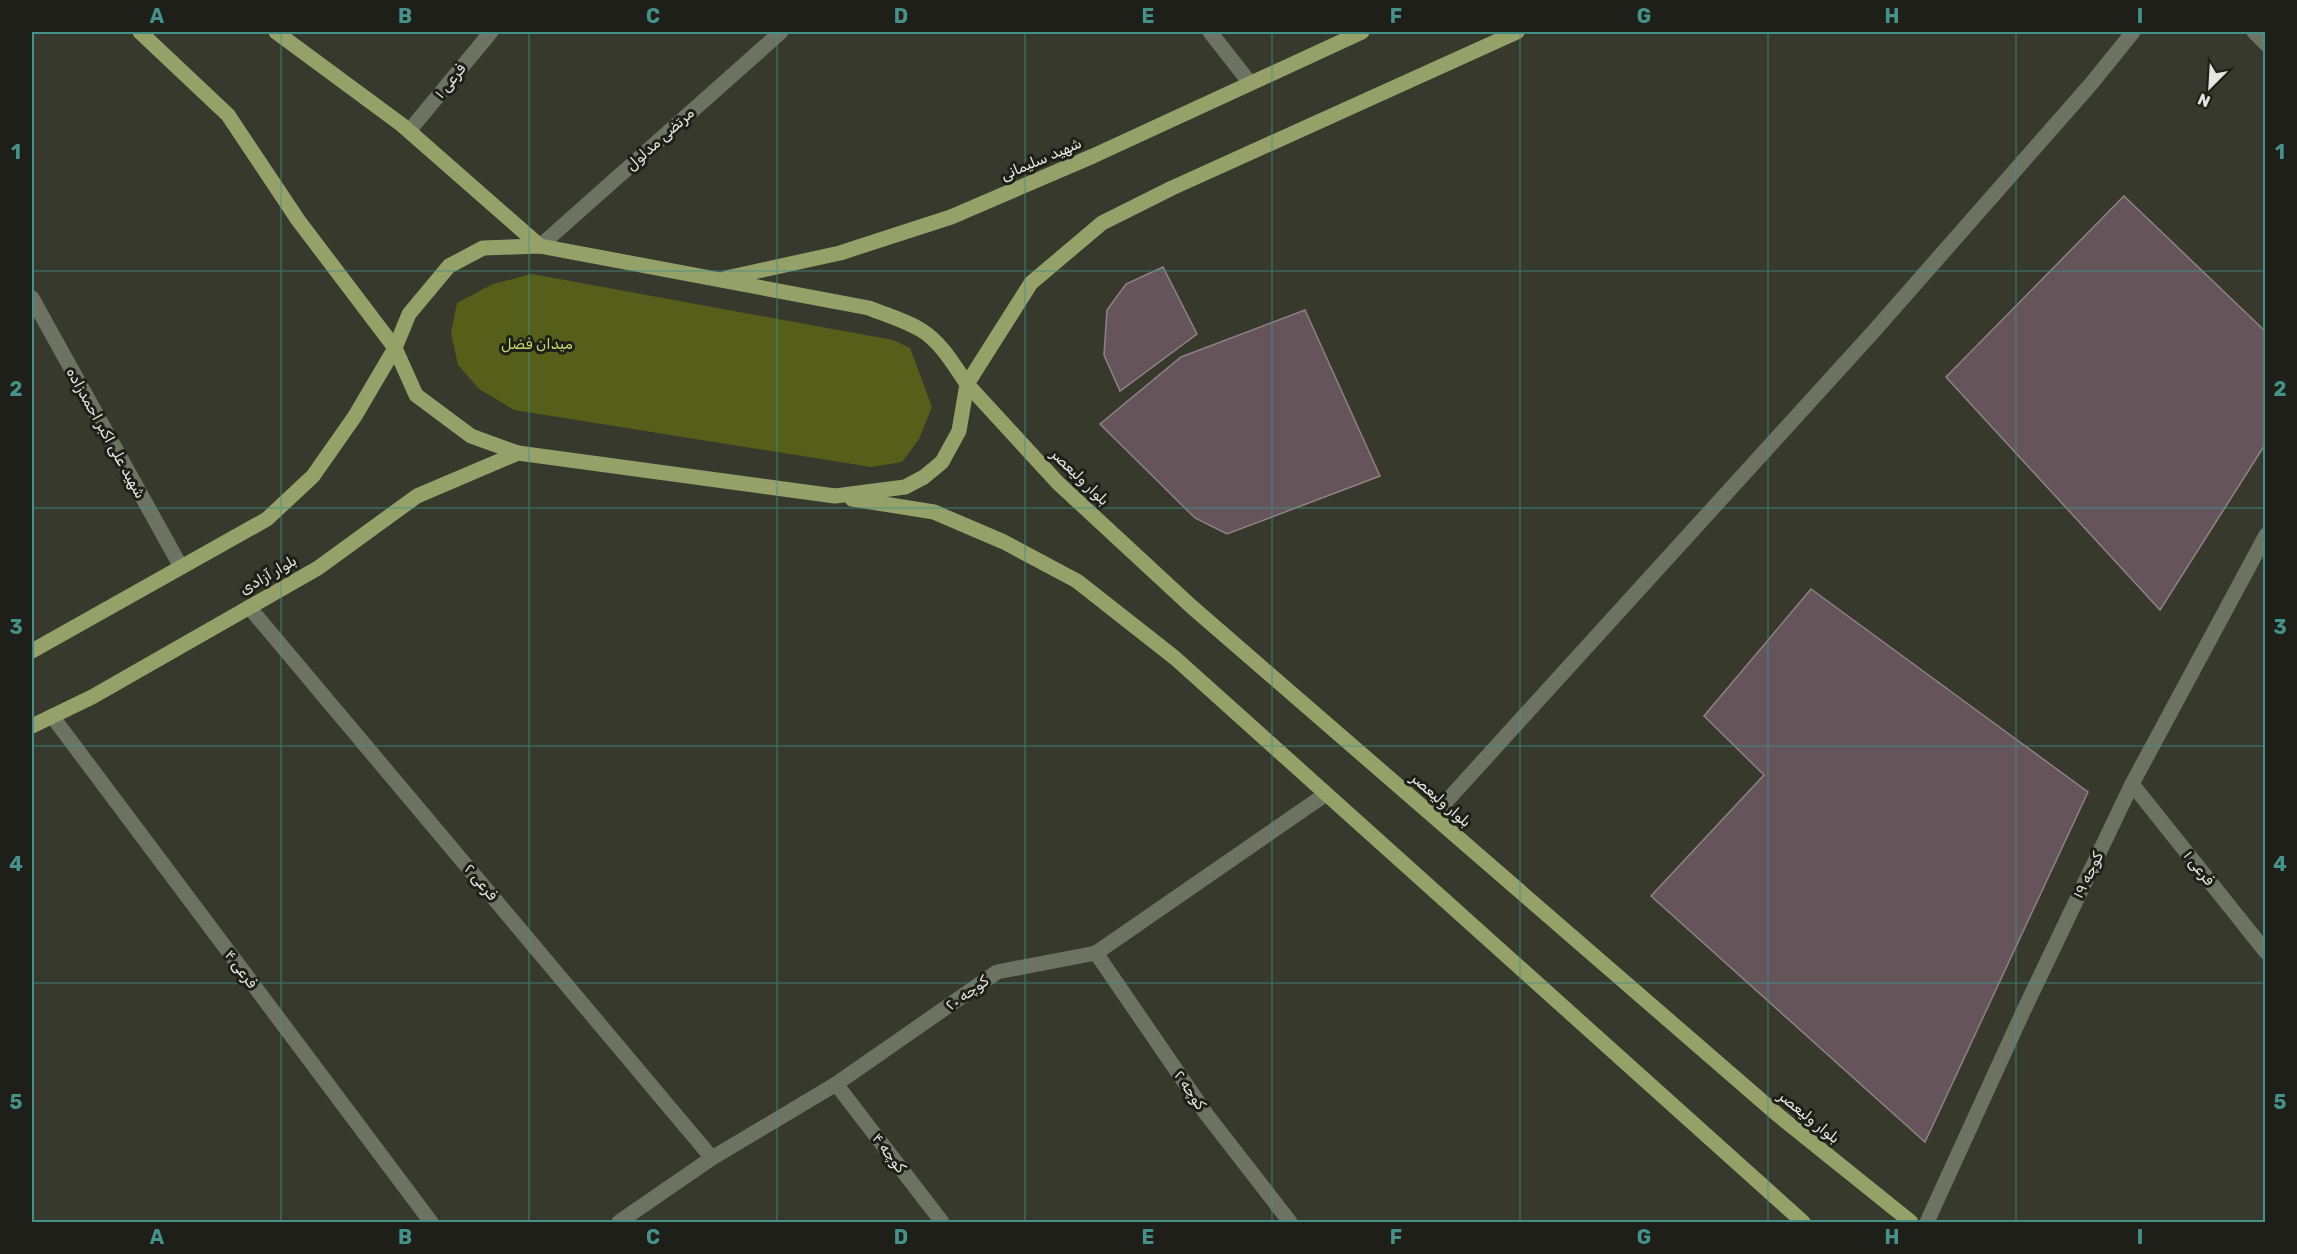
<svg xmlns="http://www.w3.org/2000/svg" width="2297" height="1254" viewBox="0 0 2297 1254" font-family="Rubik,'Noto Naskh Arabic',sans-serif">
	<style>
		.green { fill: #555f1a }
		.building { fill: #65555b; stroke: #918086; stroke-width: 1.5 }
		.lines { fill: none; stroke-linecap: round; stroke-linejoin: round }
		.minor { stroke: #6e7263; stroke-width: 15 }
		.major { stroke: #96a16a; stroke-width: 15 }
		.grid { fill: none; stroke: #44928a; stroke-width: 1.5; stroke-opacity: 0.55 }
		.labels { text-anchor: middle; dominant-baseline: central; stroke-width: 6; stroke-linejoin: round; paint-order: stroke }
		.street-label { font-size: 15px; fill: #e5e7de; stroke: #1e1f19 }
		.park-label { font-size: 15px; fill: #c5d86b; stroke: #1e1f19 }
		.neatline { fill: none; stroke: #44928a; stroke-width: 2 }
		.grid-label { font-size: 20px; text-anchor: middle; font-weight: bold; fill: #44928a }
	</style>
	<rect width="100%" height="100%" fill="#36392b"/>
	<polygon class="green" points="532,274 893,340 910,348 932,407 919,439 902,462 871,467 514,410 479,389 458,365 451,333 457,303 493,284"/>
	<g class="building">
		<polygon points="2124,196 2266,332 2266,443 2160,610 1946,377"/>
		<polygon points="1163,267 1197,334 1120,391 1104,355 1107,310 1126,284"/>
		<polygon points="1305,310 1380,476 1227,534 1195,518 1100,424 1181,357"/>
		<polygon points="1811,589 2088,792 1925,1142 1651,896 1764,775 1704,716"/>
	</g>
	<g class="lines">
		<g class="minor">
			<polyline points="1210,32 1250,83"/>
			<polyline points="2254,32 2266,44"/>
			<polyline points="409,131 491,32"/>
			<polyline points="540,246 781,32"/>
			<polyline points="32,298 181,567"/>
			<polyline points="249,607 712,1158"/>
			<polyline points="52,716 431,1222"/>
			<polyline points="2132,784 2266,952"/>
			<polyline points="1433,816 1874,331 2091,84 2133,32"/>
			<polyline points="1096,953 1207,1115 1290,1222"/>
			<polyline points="836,1084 942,1222"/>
			<polyline points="619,1222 712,1158 836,1084 997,972 1096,953 1326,794"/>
			<polyline points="1927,1222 2023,1012 2132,784 2266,535"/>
		</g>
		<g class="major">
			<polyline points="276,32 402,125 540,246"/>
			<polyline points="1517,32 1172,188 1102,223 1031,283 967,384 1058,483 1192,607 1778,1115 1911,1222"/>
			<path d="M540,246L869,308C886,315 905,320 921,330C941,342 954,365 967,384L959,431L942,462L924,477L905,487L835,496L518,453L471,436L416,395L395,348L409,314L449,266L483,248Z"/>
			<polyline points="726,278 840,253 951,217 1093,156 1362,32"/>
			<polyline points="852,499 934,512 1004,542 1077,581 1175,658 1803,1222"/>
			<polyline points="32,651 267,519 313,476 355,416 395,348 298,220 228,115 140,32"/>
			<polyline points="32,726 92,697 318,568 417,496 518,453"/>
		</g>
	</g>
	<path class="grid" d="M281,32V1222M529,32V1222M777,32V1222M1025,32V1222M1272,32V1222M1520,32V1222M1768,32V1222M2016,32V1222M32,271H2266M32,508H2266M32,746H2266M32,983H2266"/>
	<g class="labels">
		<g class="street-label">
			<text transform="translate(450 81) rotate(-51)">فرعی ۱</text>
			<text transform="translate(660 139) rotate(-42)">مرتضی مدلول</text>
			<text transform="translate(1041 159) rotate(-23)">شهید سلیمانی</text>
			<text transform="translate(106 433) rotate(61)">شهید علی اکبر احمدزاده</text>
			<text transform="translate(1080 477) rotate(44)">بلوار ولیعصر</text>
			<text transform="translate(268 575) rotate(-30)">بلوار آزادی</text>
			<text transform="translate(1441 800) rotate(41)">بلوار ولیعصر</text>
			<text transform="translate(2199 868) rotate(51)">فرعی ۱</text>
			<text transform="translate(2088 875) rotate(-64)">کوچه ۱۹</text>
			<text transform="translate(481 882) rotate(50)">فرعی ۲</text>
			<text transform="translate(241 969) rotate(53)">فرعی ۴</text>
			<text transform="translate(967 993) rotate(-35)">کوچه ۲۰</text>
			<text transform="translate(1190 1090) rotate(56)">کوچه ۲</text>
			<text transform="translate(1809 1117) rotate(39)">بلوار ولیعصر</text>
			<text transform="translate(889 1153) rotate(53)">کوچه ۴</text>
		</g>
		<g class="park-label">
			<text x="537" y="344">میدان فضل</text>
		</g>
	</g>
	<rect width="2297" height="1254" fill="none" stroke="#1e1f19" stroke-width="66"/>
	<g transform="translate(2210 87) rotate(204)" stroke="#1e1f19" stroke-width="4.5" paint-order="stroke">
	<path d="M0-4.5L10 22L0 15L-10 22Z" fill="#e5e7de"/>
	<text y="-9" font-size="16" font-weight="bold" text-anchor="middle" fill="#e5e7de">N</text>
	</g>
	<rect x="33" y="33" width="2231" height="1188" class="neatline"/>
	<g class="grid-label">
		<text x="157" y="23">A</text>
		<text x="405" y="23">B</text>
		<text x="653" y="23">C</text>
		<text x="901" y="23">D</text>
		<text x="1148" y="23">E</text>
		<text x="1396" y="23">F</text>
		<text x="1644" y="23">G</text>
		<text x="1892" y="23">H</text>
		<text x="2140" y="23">I</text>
		<text x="16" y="159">1</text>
		<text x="2280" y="159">1</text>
		<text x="16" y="396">2</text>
		<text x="2280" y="396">2</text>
		<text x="16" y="634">3</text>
		<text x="2280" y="634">3</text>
		<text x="16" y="871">4</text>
		<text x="2280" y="871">4</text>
		<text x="16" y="1109">5</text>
		<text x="2280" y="1109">5</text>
		<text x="157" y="1244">A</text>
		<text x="405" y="1244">B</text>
		<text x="653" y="1244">C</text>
		<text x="901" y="1244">D</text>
		<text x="1148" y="1244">E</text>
		<text x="1396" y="1244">F</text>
		<text x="1644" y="1244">G</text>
		<text x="1892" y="1244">H</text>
		<text x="2140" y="1244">I</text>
	</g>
</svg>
